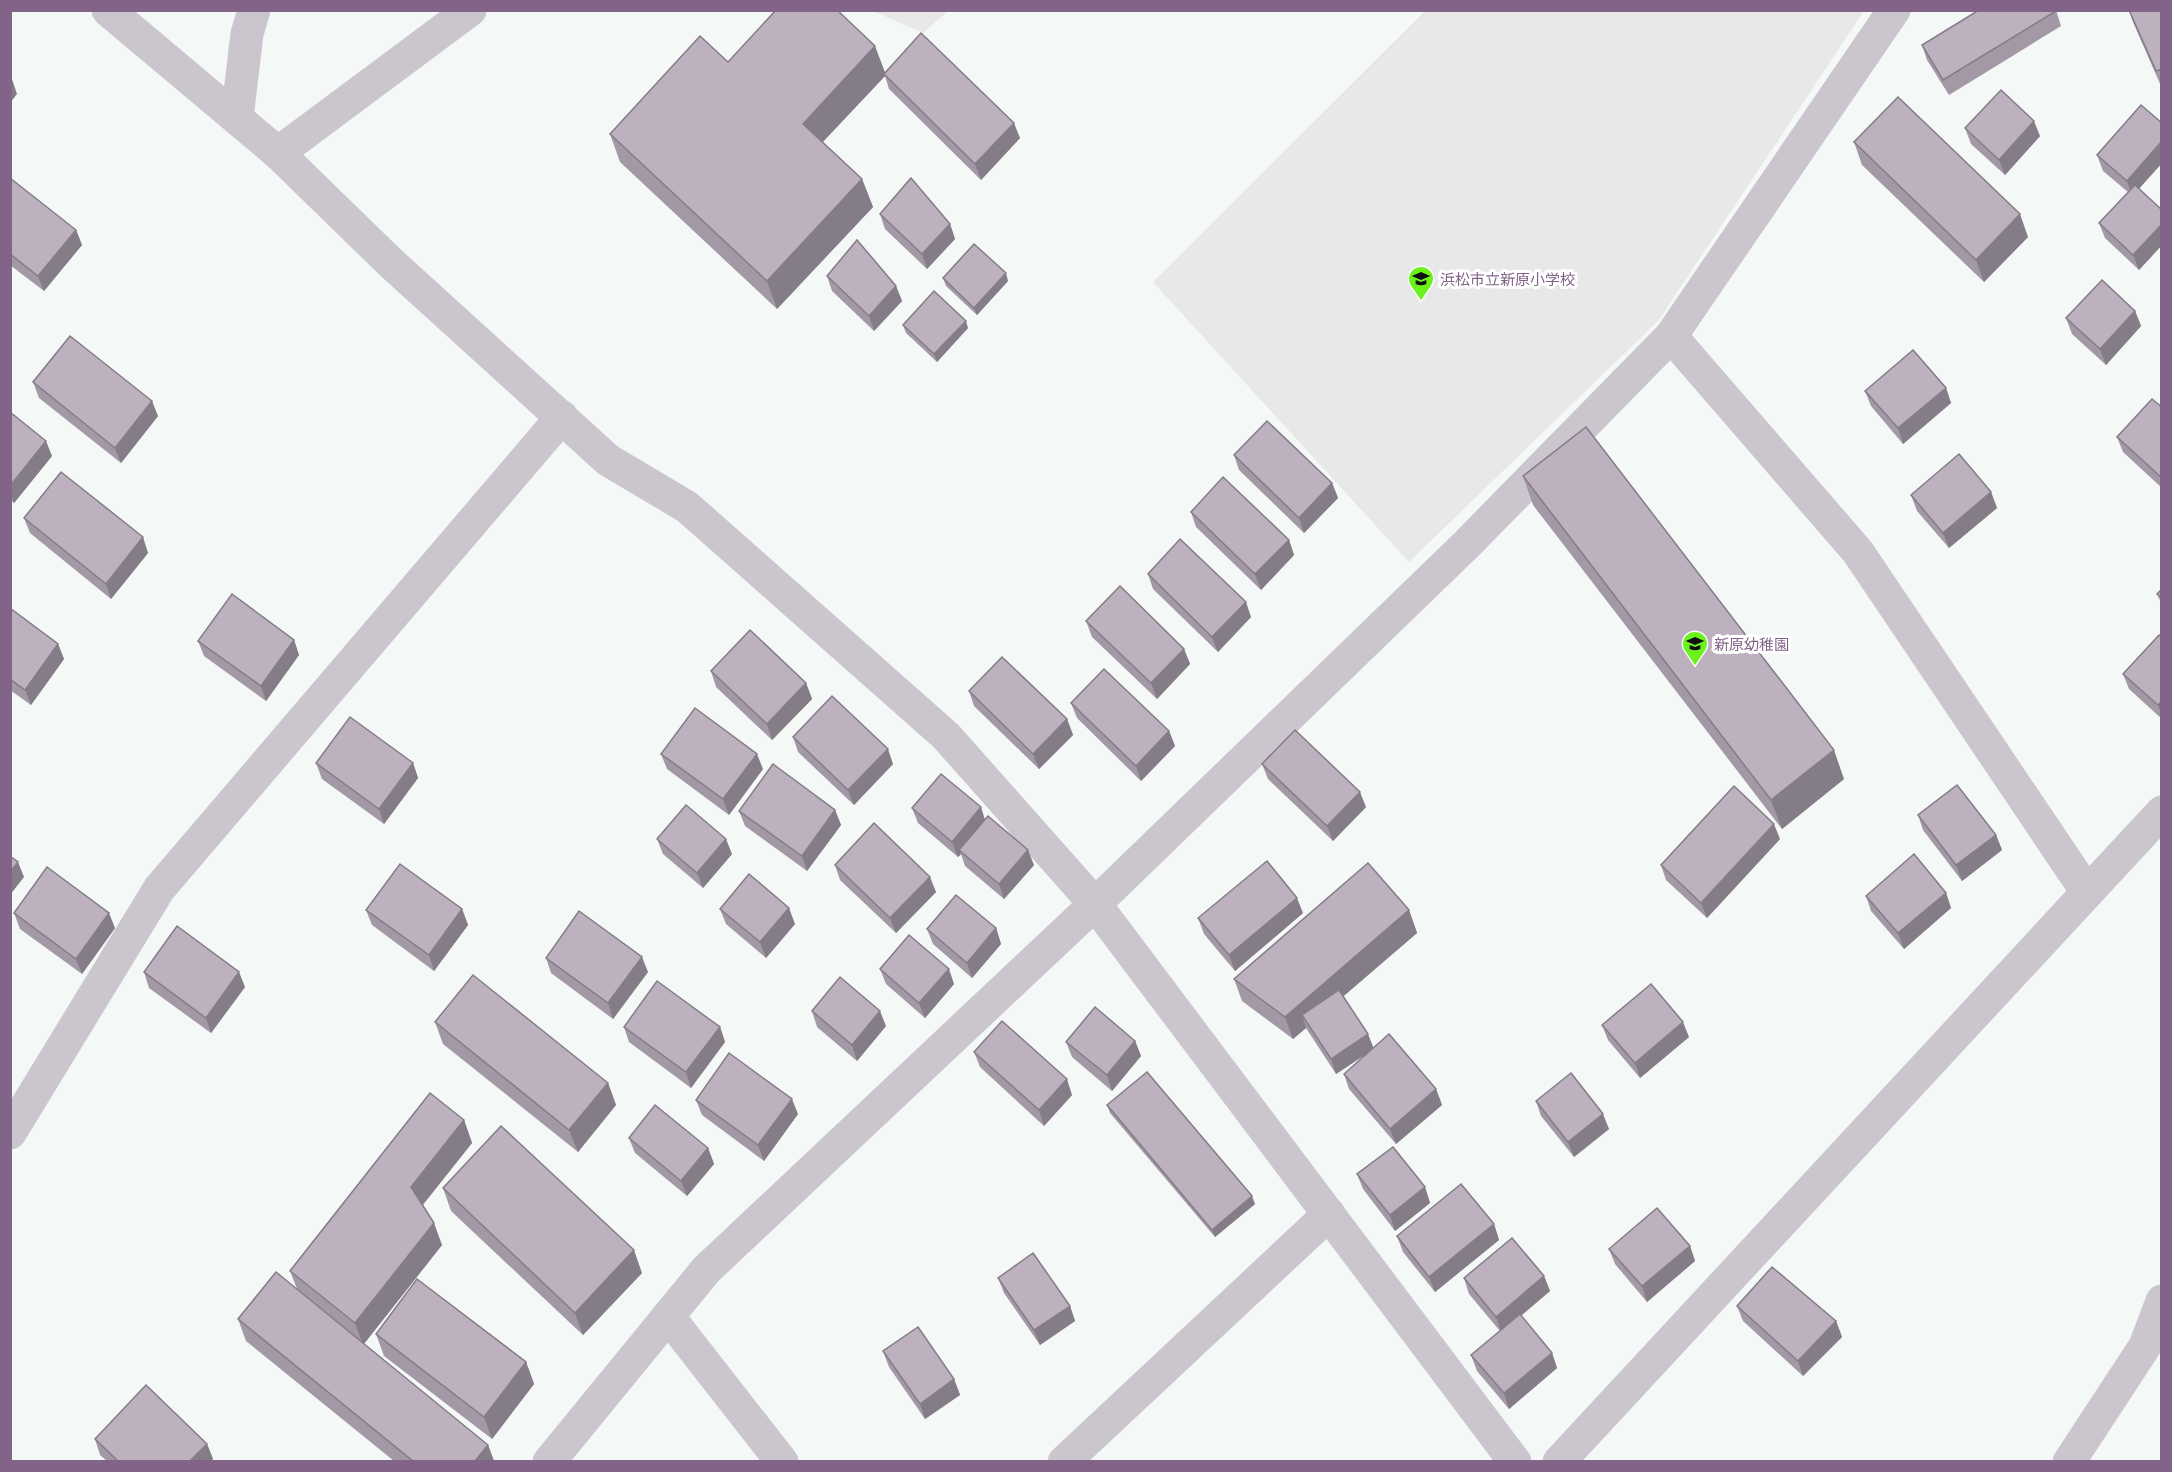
<svg xmlns="http://www.w3.org/2000/svg" width="2172" height="1472" viewBox="0 0 2172 1472" font-family="'PT Sans Narrow','Noto Sans JP',sans-serif">
	<style>
		.built { fill: #e8e8e9 }
		.lines { fill: none; stroke-linecap: round; stroke-linejoin: round }
		.minor { stroke: #cbc5cd; stroke-width: 33 }
		.wall { fill: #a398a5 }
		.shaded-wall { fill: #847c86 }
		.building { fill: #bdb1c0; stroke: #847c86; stroke-width: 1.5 }
		.labels { text-anchor: middle; dominant-baseline: central; stroke-width: 6; stroke-linejoin: round; paint-order: stroke }
		.poi-label { font-size: 15px; fill: #826488; stroke: #fff; text-anchor: start }
	</style>
	<rect width="100%" height="100%" fill="#f4f8f6"/>
	<g class="built">
		<polygon points="1426,10 1864,11 1658,321 1409,562 1153,282"/>
		<polygon points="873,11 948,11 923,33"/>
	</g>
	<g class="lines">
		<g class="minor">
			<polyline points="108,10 278,153 391,263 608,460 687,507 946,736 1095,904 1515,1462"/>
			<polyline points="237,118 247,34 254,10"/>
			<polyline points="278,153 470,10"/>
			<polyline points="1671,336 1858,552 2087,892"/>
			<polyline points="10,1133 159,889 562,417"/>
			<polyline points="668,1316 782,1462"/>
			<polyline points="549,1462 706,1270 1095,904 1467,544 1671,336 1894,10"/>
			<polyline points="1064,1462 1329,1214"/>
			<polyline points="1559,1462 2162,812"/>
			<polyline points="2069,1462 2145,1346 2162,1301"/>
		</g>
	</g>
	<g class="wall">
		<polygon points="2056,10 2061,26 1949,95 1927,60 1922,45"/>
		<polygon points="2129,10 2162,10 2161,86 2133,22"/>
		<polygon points="728,62 885,72 1020,138 981,180 889,89 885,76 823,142 862,179 873,207 777,309 620,162 610,134"/>
		<polygon points="1965,128 2040,136 2005,175 1971,144"/>
		<polygon points="1854,142 2028,237 1984,282 1862,165"/>
		<polygon points="2097,155 2162,163 2139,189 2162,210 2162,245 2139,270 2105,238 2099,223 2128,192 2103,171"/>
		<polygon points="10,178 76,230 82,245 44,291 10,265"/>
		<polygon points="880,214 950,224 955,239 927,269 885,229"/>
		<polygon points="827,276 896,286 902,301 874,331 832,291"/>
		<polygon points="943,278 1008,281 977,315 946,286"/>
		<polygon points="2135,311 2141,326 2106,365 2072,334 2066,318"/>
		<polygon points="903,325 968,328 937,362 906,333"/>
		<polygon points="33,382 158,416 121,463 39,398"/>
		<polygon points="1946,388 1951,403 1903,444 1871,406 1865,391"/>
		<polygon points="2162,407 2162,488 2123,452 2117,437"/>
		<polygon points="10,412 52,456 14,503 10,500"/>
		<polygon points="1234,455 1332,483 1338,498 1304,533 1239,470"/>
		<polygon points="1523,476 1844,779 1782,829 1533,505"/>
		<polygon points="1991,492 1997,508 1949,548 1917,511 1911,495"/>
		<polygon points="1191,512 1289,540 1294,555 1261,590 1196,527"/>
		<polygon points="24,518 148,553 111,599 30,533"/>
		<polygon points="1148,574 1251,617 1218,652 1153,589"/>
		<polygon points="2162,589 2162,605 2157,594"/>
		<polygon points="10,608 58,644 64,659 31,705 10,690"/>
		<polygon points="1086,621 1184,649 1190,664 1157,699 1092,637"/>
		<polygon points="2162,638 2162,719 2129,689 2123,674"/>
		<polygon points="294,640 299,655 266,701 204,656 198,641"/>
		<polygon points="711,671 806,683 812,699 772,740 716,687"/>
		<polygon points="969,691 1067,719 1073,735 1039,769 974,706"/>
		<polygon points="1071,703 1169,731 1175,746 1141,781 1077,718"/>
		<polygon points="793,737 893,764 854,805 798,752"/>
		<polygon points="661,754 763,769 729,815 667,769"/>
		<polygon points="316,763 413,763 418,778 384,824 322,779"/>
		<polygon points="1262,764 1366,807 1333,841 1268,779"/>
		<polygon points="912,808 985,819 1034,865 1004,899 965,866 961,854 958,857 918,823"/>
		<polygon points="835,810 841,825 807,871 745,826 739,811"/>
		<polygon points="1918,815 1996,835 2002,850 1962,881 1923,830"/>
		<polygon points="657,839 732,854 703,888 663,854"/>
		<polygon points="1780,839 1707,918 1666,880 1661,865"/>
		<polygon points="835,865 936,892 896,933 840,880"/>
		<polygon points="1946,893 1951,908 1904,949 1871,911 1866,896"/>
		<polygon points="462,909 468,925 434,971 372,925 366,910"/>
		<polygon points="720,909 795,924 766,958 726,924"/>
		<polygon points="1409,910 1417,933 1343,996 1373,1048 1436,1089 1442,1105 1396,1144 1349,1089 1344,1074 1366,1054 1336,1074 1306,1028 1293,1039 1242,1001 1234,979"/>
		<polygon points="14,913 115,928 82,974 20,929"/>
		<polygon points="1303,913 1235,971 1204,934 1198,918"/>
		<polygon points="996,928 1001,944 972,978 933,944 927,929"/>
		<polygon points="546,958 648,972 613,1019 551,973"/>
		<polygon points="880,969 954,984 925,1018 886,984"/>
		<polygon points="144,972 245,987 211,1033 149,988"/>
		<polygon points="812,1011 886,1026 857,1061 817,1027"/>
		<polygon points="435,1022 608,1083 616,1105 578,1152 443,1044"/>
		<polygon points="1602,1025 1689,1037 1640,1078 1608,1040"/>
		<polygon points="624,1027 720,1027 725,1042 691,1088 629,1042"/>
		<polygon points="1135,1041 1141,1056 1112,1091 1072,1057 1066,1042"/>
		<polygon points="974,1052 1072,1095 1044,1126 980,1067"/>
		<polygon points="696,1100 798,1114 764,1161 702,1115"/>
		<polygon points="1536,1101 1609,1129 1574,1157 1541,1116"/>
		<polygon points="1107,1105 1255,1204 1215,1237 1110,1113"/>
		<polygon points="464,1120 472,1143 423,1205 442,1245 364,1344 488,1445 494,1461 394,1461 246,1341 238,1319 297,1289 290,1271"/>
		<polygon points="629,1138 708,1148 714,1164 687,1196 635,1153"/>
		<polygon points="1357,1174 1425,1187 1430,1203 1395,1231 1363,1189"/>
		<polygon points="443,1188 642,1273 583,1335 451,1211"/>
		<polygon points="1494,1224 1499,1240 1435,1292 1403,1252 1397,1236"/>
		<polygon points="1690,1246 1695,1261 1647,1302 1615,1264 1609,1249"/>
		<polygon points="1544,1276 1550,1291 1521,1316 1552,1353 1557,1368 1509,1409 1477,1371 1471,1355 1500,1331 1469,1294 1464,1278"/>
		<polygon points="998,1278 1070,1306 1075,1321 1040,1345 1004,1293"/>
		<polygon points="1737,1306 1836,1321 1842,1337 1803,1376 1743,1321"/>
		<polygon points="376,1334 526,1362 534,1384 492,1439 384,1356"/>
		<polygon points="883,1351 954,1379 960,1395 925,1419 889,1367"/>
		<polygon points="95,1439 207,1444 213,1459 211,1461 107,1461 100,1455"/>
	</g>
	<g class="shaded-wall">
		<polygon points="875,46 886,75 884,74 885,76 813,152 803,124"/>
		<polygon points="12,79 17,94 10,103 10,80"/>
		<polygon points="2034,121 2040,136 2005,175 1999,160"/>
		<polygon points="1014,123 1020,138 981,180 975,164"/>
		<polygon points="2162,141 2162,163 2132,196 2127,181"/>
		<polygon points="862,179 873,207 777,309 767,281"/>
		<polygon points="2020,214 2028,237 1984,282 1976,260"/>
		<polygon points="950,224 955,239 927,269 922,254"/>
		<polygon points="2162,224 2162,245 2139,270 2133,255"/>
		<polygon points="76,230 82,245 44,291 38,276"/>
		<polygon points="1006,273 1008,281 977,315 974,308"/>
		<polygon points="896,286 902,301 874,331 869,316"/>
		<polygon points="2135,311 2141,326 2106,365 2100,349"/>
		<polygon points="966,321 968,328 937,362 934,354"/>
		<polygon points="1946,388 1951,403 1903,444 1898,428"/>
		<polygon points="152,401 158,416 121,463 115,448"/>
		<polygon points="46,441 52,456 14,503 10,492 10,486"/>
		<polygon points="1332,483 1338,498 1304,533 1299,518"/>
		<polygon points="1991,492 1997,508 1949,548 1943,533"/>
		<polygon points="143,537 148,553 111,599 106,584"/>
		<polygon points="1289,540 1294,555 1261,590 1255,574"/>
		<polygon points="1246,602 1251,617 1218,652 1212,637"/>
		<polygon points="294,640 299,655 266,701 261,686"/>
		<polygon points="58,644 64,659 31,705 25,690"/>
		<polygon points="1184,649 1190,664 1157,699 1151,683"/>
		<polygon points="806,683 812,699 772,740 767,724"/>
		<polygon points="2162,701 2162,716 2158,705"/>
		<polygon points="1067,719 1073,735 1039,769 1033,754"/>
		<polygon points="1169,731 1175,746 1141,781 1136,766"/>
		<polygon points="888,749 893,764 854,805 848,790"/>
		<polygon points="1834,750 1844,779 1782,829 1771,800"/>
		<polygon points="757,754 763,769 729,815 723,799"/>
		<polygon points="413,763 418,778 384,824 379,809"/>
		<polygon points="1360,792 1366,807 1333,841 1327,826"/>
		<polygon points="981,807 986,823 959,850 961,854 958,857 952,842"/>
		<polygon points="835,810 841,825 807,871 802,856"/>
		<polygon points="1774,824 1780,839 1707,918 1701,903"/>
		<polygon points="1996,835 2002,850 1962,881 1956,865"/>
		<polygon points="726,839 732,854 703,888 697,873"/>
		<polygon points="1028,850 1034,865 1004,899 999,884"/>
		<polygon points="18,862 24,877 10,895 10,872"/>
		<polygon points="930,877 936,892 896,933 890,918"/>
		<polygon points="1946,893 1951,908 1904,949 1898,933"/>
		<polygon points="1297,898 1303,913 1235,971 1229,955"/>
		<polygon points="789,908 795,924 766,958 760,942"/>
		<polygon points="462,909 468,925 434,971 429,955"/>
		<polygon points="1409,910 1417,933 1309,1026 1302,1015 1306,1028 1293,1039 1285,1017"/>
		<polygon points="109,913 115,928 82,974 76,959"/>
		<polygon points="996,928 1001,944 972,978 967,963"/>
		<polygon points="642,957 648,972 613,1019 608,1003"/>
		<polygon points="949,969 954,984 925,1018 919,1003"/>
		<polygon points="239,972 245,987 211,1033 206,1018"/>
		<polygon points="880,1011 886,1026 857,1061 852,1045"/>
		<polygon points="1683,1022 1689,1037 1640,1078 1635,1063"/>
		<polygon points="720,1027 725,1042 691,1088 686,1072"/>
		<polygon points="1368,1034 1374,1049 1336,1074 1331,1059"/>
		<polygon points="1135,1041 1141,1056 1112,1091 1107,1075"/>
		<polygon points="1067,1079 1072,1095 1044,1126 1039,1110"/>
		<polygon points="608,1083 616,1105 578,1152 569,1130"/>
		<polygon points="1436,1089 1442,1105 1396,1144 1390,1129"/>
		<polygon points="792,1099 798,1114 764,1161 758,1145"/>
		<polygon points="1603,1114 1609,1129 1574,1157 1568,1142"/>
		<polygon points="464,1120 472,1143 419,1209 411,1187"/>
		<polygon points="708,1148 714,1164 687,1196 681,1181"/>
		<polygon points="1425,1187 1430,1203 1395,1231 1390,1215"/>
		<polygon points="1252,1196 1255,1204 1215,1237 1212,1230"/>
		<polygon points="434,1223 442,1245 363,1345 355,1323"/>
		<polygon points="1494,1224 1499,1240 1435,1292 1429,1277"/>
		<polygon points="1690,1246 1695,1261 1647,1302 1642,1286"/>
		<polygon points="634,1250 642,1273 583,1335 575,1313"/>
		<polygon points="1544,1276 1550,1291 1501,1332 1496,1317"/>
		<polygon points="1070,1306 1075,1321 1040,1345 1034,1330"/>
		<polygon points="1836,1321 1842,1337 1803,1376 1798,1361"/>
		<polygon points="1552,1353 1557,1368 1509,1409 1504,1393"/>
		<polygon points="526,1362 534,1384 492,1439 484,1417"/>
		<polygon points="954,1379 960,1395 925,1419 920,1404"/>
		<polygon points="207,1444 213,1459 211,1461 190,1461"/>
		<polygon points="488,1445 494,1461 475,1461"/>
	</g>
	<g class="building">
		<polygon points="776,10 837,10 875,46 803,124 862,179 767,281 610,134 700,36 728,62"/>
		<polygon points="1979,10 2056,11 1943,80 1922,45"/>
		<polygon points="2129,10 2162,10 2162,69 2156,71"/>
		<polygon points="921,33 1014,123 975,164 884,74"/>
		<polygon points="2001,90 2034,121 1999,160 1965,128"/>
		<polygon points="1898,97 2020,214 1976,260 1854,142"/>
		<polygon points="2141,105 2162,123 2162,141 2127,181 2097,155"/>
		<polygon points="10,178 76,230 38,276 10,254"/>
		<polygon points="911,178 950,224 922,254 880,214"/>
		<polygon points="2135,185 2162,210 2162,224 2133,255 2099,223"/>
		<polygon points="857,240 896,286 869,316 827,276"/>
		<polygon points="974,244 1006,273 974,308 943,278"/>
		<polygon points="2102,280 2135,311 2100,349 2066,318"/>
		<polygon points="934,291 966,321 934,354 903,325"/>
		<polygon points="70,336 152,401 115,448 33,382"/>
		<polygon points="1913,350 1946,388 1898,428 1865,391"/>
		<polygon points="2152,399 2162,407 2162,478 2117,437"/>
		<polygon points="10,412 46,441 10,486"/>
		<polygon points="1267,421 1332,483 1299,518 1234,455"/>
		<polygon points="1586,427 1834,750 1771,800 1523,476"/>
		<polygon points="1959,454 1991,492 1943,533 1911,495"/>
		<polygon points="61,472 143,537 106,584 24,518"/>
		<polygon points="1223,477 1289,540 1255,574 1191,512"/>
		<polygon points="1180,539 1246,602 1212,637 1148,574"/>
		<polygon points="1120,586 1184,649 1151,683 1086,621"/>
		<polygon points="2162,589 2162,598 2157,594"/>
		<polygon points="232,594 294,640 261,686 198,641"/>
		<polygon points="10,608 58,644 25,690 10,679"/>
		<polygon points="750,630 806,683 767,724 711,671"/>
		<polygon points="2159,635 2162,638 2162,701 2158,705 2123,674"/>
		<polygon points="1002,657 1067,719 1033,754 969,691"/>
		<polygon points="1104,669 1169,731 1136,766 1071,703"/>
		<polygon points="832,696 888,749 848,790 793,737"/>
		<polygon points="695,708 757,754 723,799 661,754"/>
		<polygon points="350,717 413,763 379,809 316,763"/>
		<polygon points="1295,730 1360,792 1327,826 1262,764"/>
		<polygon points="773,764 835,810 802,856 739,811"/>
		<polygon points="941,774 981,807 952,842 912,808"/>
		<polygon points="1957,785 1996,835 1956,865 1918,815"/>
		<polygon points="1734,786 1774,824 1701,903 1661,865"/>
		<polygon points="686,805 726,839 697,873 657,839"/>
		<polygon points="988,816 1028,850 999,884 959,850"/>
		<polygon points="874,823 930,877 890,918 835,865"/>
		<polygon points="1914,854 1946,893 1898,933 1866,896"/>
		<polygon points="10,856 18,862 10,872"/>
		<polygon points="1267,861 1297,898 1229,955 1198,918"/>
		<polygon points="1368,863 1409,910 1285,1017 1234,979"/>
		<polygon points="400,864 462,909 429,955 366,910"/>
		<polygon points="47,867 109,913 76,959 14,913"/>
		<polygon points="749,874 789,908 760,942 720,909"/>
		<polygon points="956,895 996,928 967,963 927,929"/>
		<polygon points="579,911 642,957 608,1003 546,958"/>
		<polygon points="177,926 239,972 206,1018 144,972"/>
		<polygon points="909,935 949,969 919,1003 880,969"/>
		<polygon points="473,975 608,1083 569,1130 435,1022"/>
		<polygon points="840,977 880,1011 852,1045 812,1011"/>
		<polygon points="657,981 720,1027 686,1072 624,1027"/>
		<polygon points="1651,984 1683,1022 1635,1063 1602,1025"/>
		<polygon points="1339,990 1368,1034 1331,1059 1302,1015"/>
		<polygon points="1095,1007 1135,1041 1107,1075 1066,1042"/>
		<polygon points="1002,1021 1067,1079 1039,1110 974,1052"/>
		<polygon points="1389,1034 1436,1089 1390,1129 1344,1074"/>
		<polygon points="729,1053 792,1099 758,1145 696,1100"/>
		<polygon points="1147,1072 1252,1196 1212,1230 1107,1105"/>
		<polygon points="1571,1073 1603,1114 1568,1142 1536,1101"/>
		<polygon points="430,1093 464,1120 411,1187 434,1223 355,1323 290,1271"/>
		<polygon points="655,1105 708,1148 681,1181 629,1138"/>
		<polygon points="501,1126 634,1250 575,1313 443,1188"/>
		<polygon points="1393,1147 1425,1187 1390,1215 1357,1174"/>
		<polygon points="1461,1184 1494,1224 1429,1277 1397,1236"/>
		<polygon points="1657,1208 1690,1246 1642,1286 1609,1249"/>
		<polygon points="1512,1238 1544,1276 1496,1317 1464,1278"/>
		<polygon points="1033,1253 1070,1306 1034,1330 998,1278"/>
		<polygon points="1772,1267 1836,1321 1798,1361 1737,1306"/>
		<polygon points="276,1272 488,1445 475,1461 413,1461 238,1319"/>
		<polygon points="417,1279 526,1362 484,1417 376,1334"/>
		<polygon points="1520,1314 1552,1353 1504,1393 1471,1355"/>
		<polygon points="918,1327 954,1379 920,1404 883,1351"/>
		<polygon points="146,1385 207,1444 190,1461 118,1461 95,1439"/>
	</g>
	<defs>
		<symbol id="school-pin" viewBox="-11 -11 22 30"><path d="M0 17L-7.5 6A9.5 9.5 0 1 1 7.5 6Z" fill="#6bf21a" stroke="#fff"/><path d="M0-5L7-2L0 1L-7-2ZM-4 1L0 2.5L4 1V4Q0 6-4 4Z" fill="#111"/></symbol>
	</defs>
	<g fill-rule="evenodd">
		<use href="#school-pin" x="1406" y="264" width="30" height="40"/>
		<use href="#school-pin" x="1680" y="629" width="30" height="40"/>
	</g>
	<g class="labels">
		<g class="poi-label">
			<text x="1440" y="279">浜松市立新原小学校</text>
			<text x="1714" y="644">新原幼稚園</text>
		</g>
	</g>
	<rect width="2172" height="1472" fill="none" stroke="#826488" stroke-width="24"/>
</svg>
